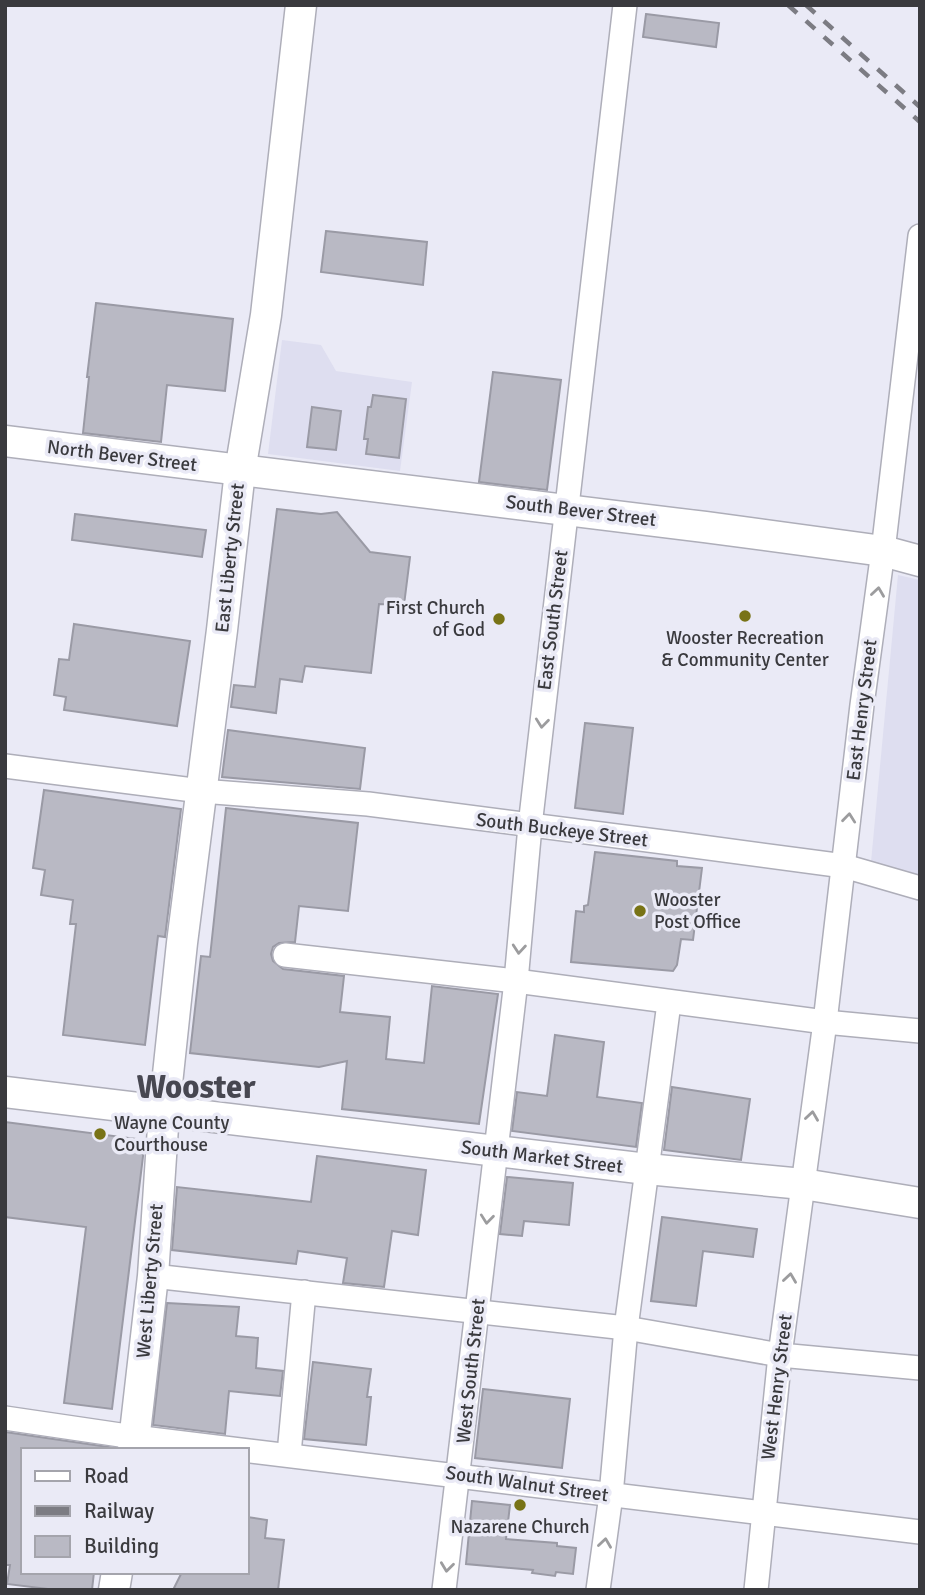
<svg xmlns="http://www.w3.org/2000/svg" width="925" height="1595" viewBox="0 0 925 1595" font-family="Signika,sans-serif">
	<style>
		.built { fill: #dedef0 }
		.building { fill: #b9b9c4; stroke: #9a9aa5; stroke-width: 2 }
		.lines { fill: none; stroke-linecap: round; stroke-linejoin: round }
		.minor-casing { stroke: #aeaeb9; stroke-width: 26 }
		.major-casing { stroke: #aeaeb9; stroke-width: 33 }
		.minor { stroke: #fff; stroke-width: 23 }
		.major { stroke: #fff; stroke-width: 30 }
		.rail { stroke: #7c7c83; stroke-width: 4.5; stroke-dasharray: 12 12; stroke-linecap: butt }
		.oneway { stroke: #9c9c9e }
		.poi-dot { fill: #787316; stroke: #eaeaf6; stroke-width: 2.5 }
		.labels { text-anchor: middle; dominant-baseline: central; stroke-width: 7; stroke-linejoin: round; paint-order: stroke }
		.street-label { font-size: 19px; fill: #3a3a3e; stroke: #eaeaf6 }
		.poi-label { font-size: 19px; fill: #3a3a3e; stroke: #eaeaf6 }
		.town-label { font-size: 33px; font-weight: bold; fill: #474751; stroke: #eaeaf6 }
	</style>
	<rect width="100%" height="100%" fill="#eaeaf6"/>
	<g class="built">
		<polygon points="282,340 321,345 336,371 412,382 400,471 268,454"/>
		<polygon points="898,575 920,580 920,877 871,862"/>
	</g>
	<g class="building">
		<polygon points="646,14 719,23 716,47 643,37"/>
		<polygon points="326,231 427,242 423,285 321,272"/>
		<polygon points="96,303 233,319 225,391 167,385 161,442 83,433 89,377 87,377"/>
		<polygon points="493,372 561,380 547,490 479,482"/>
		<polygon points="373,395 406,399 399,458 366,454 368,439 364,439 368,407 371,407"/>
		<polygon points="312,407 341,411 336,450 307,447"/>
		<polygon points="277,509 321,514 337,512 370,552 410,557 404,605 379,604 371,673 305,666 302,682 280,679 276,713 231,707 234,685 255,687"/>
		<polygon points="75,514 206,530 202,557 72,540"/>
		<polygon points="74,624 190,641 177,726 64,710 66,697 54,695 59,659 69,660"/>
		<polygon points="585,723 633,728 623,814 575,808"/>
		<polygon points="228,730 365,748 360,789 222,777"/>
		<polygon points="44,790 181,809 165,937 158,936 145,1045 63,1035 76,924 70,924 73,900 41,895 45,870 33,868"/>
		<polygon points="226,808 358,823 348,911 299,906 295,942 279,943 273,947 271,954 273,961 283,969 344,976 340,1012 390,1017 386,1059 424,1063 432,986 498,994 479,1124 342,1109 347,1061 319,1067 190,1053 201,956 210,957"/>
		<polygon points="595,852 677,861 677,866 702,868 693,940 681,939 677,965 673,971 571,962 576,911 584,912 584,906 588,905"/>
		<polygon points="555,1035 604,1042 597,1097 642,1103 636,1147 512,1131 517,1092 547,1096"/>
		<polygon points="672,1087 750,1099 741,1160 664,1150"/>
		<polygon points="5,1122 145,1140 112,1409 64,1403 86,1227 5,1217"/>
		<polygon points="317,1156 426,1170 418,1235 392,1231 384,1287 343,1283 347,1258 298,1251 296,1264 172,1250 177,1187 311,1202"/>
		<polygon points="507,1177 573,1183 569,1225 524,1221 522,1236 500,1234"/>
		<polygon points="662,1217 757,1229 753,1257 703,1251 696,1306 651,1301"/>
		<polygon points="167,1303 239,1307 236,1336 258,1338 256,1368 283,1371 280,1396 229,1391 225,1434 153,1425"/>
		<polygon points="313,1362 371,1369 367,1397 371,1397 366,1445 304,1439"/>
		<polygon points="483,1389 570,1399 562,1468 475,1458"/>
		<polygon points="5,1432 115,1448 23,1450 23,1572 94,1572 92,1590 56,1590 7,1584 10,1565 5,1565"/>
		<polygon points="472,1501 510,1505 506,1539 557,1543 557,1546 576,1548 573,1574 556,1572 555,1576 532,1573 533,1570 466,1564"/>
		<polygon points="247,1517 267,1520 265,1538 284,1540 278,1590 173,1590 182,1572 247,1572"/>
	</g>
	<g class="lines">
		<defs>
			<g id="minor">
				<polyline points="5,766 201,791 368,804 679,844 844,866 920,888"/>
				<polyline points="285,955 516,981 825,1022 920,1031"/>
				<polyline points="153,1276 626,1328 780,1355 920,1368"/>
				<polyline points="5,1418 134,1437 920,1532"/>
				<polyline points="289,1454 304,1292"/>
				<polyline points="444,1590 516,981 530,826 625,5"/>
				<polyline points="598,1590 611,1495 626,1328 669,1003"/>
				<polyline points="756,1590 780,1355 825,1022 862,705 883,551 920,236"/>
			</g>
			<g id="major">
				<polyline points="5,441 705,527 883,551 920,561"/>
				<polyline points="5,1092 647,1169 803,1184 920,1203"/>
				<polyline points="133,1450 153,1276 164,1112 182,943 222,630 240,471 266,315 301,5"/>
				<polyline points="114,1590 117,1572"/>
			</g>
		</defs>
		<use href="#minor" class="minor-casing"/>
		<use href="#major" class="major-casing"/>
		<use href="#minor" class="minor"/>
		<use href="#major" class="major"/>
		<g class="rail">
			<polyline points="788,5 920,122"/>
			<polyline points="806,5 920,107"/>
		</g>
	</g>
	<defs><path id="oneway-chevron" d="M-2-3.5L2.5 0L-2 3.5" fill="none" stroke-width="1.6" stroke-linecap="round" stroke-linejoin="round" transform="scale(1.75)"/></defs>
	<g class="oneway">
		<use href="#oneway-chevron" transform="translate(878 592) rotate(-82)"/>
		<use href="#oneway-chevron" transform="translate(542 723) rotate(96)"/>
		<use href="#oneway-chevron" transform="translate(849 818) rotate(-84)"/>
		<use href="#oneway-chevron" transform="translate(519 949) rotate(95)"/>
		<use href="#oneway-chevron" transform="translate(812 1116) rotate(-82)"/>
		<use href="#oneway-chevron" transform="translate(487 1219) rotate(96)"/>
		<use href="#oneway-chevron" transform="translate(790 1278) rotate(-82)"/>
		<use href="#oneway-chevron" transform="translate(605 1543) rotate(-82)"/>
		<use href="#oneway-chevron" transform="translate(447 1567) rotate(97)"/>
	</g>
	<g class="poi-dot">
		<circle cx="745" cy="616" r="7"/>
		<circle cx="499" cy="619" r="7"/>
		<circle cx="640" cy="911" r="7"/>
		<circle cx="100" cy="1134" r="7"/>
		<circle cx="520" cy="1505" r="7"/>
	</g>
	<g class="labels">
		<g class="street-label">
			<text transform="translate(122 456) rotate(7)">North Bever Street</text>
			<text transform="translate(581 511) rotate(7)">South Bever Street</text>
			<text transform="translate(230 558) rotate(-84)">East Liberty Street</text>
			<text transform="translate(553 620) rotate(-83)">East South Street</text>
			<text transform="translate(862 710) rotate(-83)">East Henry Street</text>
			<text transform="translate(562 830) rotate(7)">South Buckeye Street</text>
			<text transform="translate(542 1157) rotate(7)">South Market Street</text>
			<text transform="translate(150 1281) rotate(-85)">West Liberty Street</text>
			<text transform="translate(471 1371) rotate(-84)">West South Street</text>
			<text transform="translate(777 1387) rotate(-83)">West Henry Street</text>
			<text transform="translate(527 1484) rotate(8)">South Walnut Street</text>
		</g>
		<g class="poi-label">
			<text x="485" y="608" text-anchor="end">First Church<tspan x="485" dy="22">of God</tspan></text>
			<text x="745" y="638">Wooster Recreation<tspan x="745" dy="22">&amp; Community Center</tspan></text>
			<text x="654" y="900" text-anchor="start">Wooster<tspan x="654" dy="22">Post Office</tspan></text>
			<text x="114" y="1123" text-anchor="start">Wayne County<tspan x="114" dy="22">Courthouse</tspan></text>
			<text x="520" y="1527">Nazarene Church</text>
		</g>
		<g class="town-label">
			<text x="196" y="1087">Wooster</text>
		</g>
	</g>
	<rect width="925" height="1595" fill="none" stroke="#3a3a3e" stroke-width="14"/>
	<rect x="21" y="1448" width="228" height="126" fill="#eaeaf6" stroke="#a4a4ac" stroke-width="2"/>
	<rect x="35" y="1471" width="35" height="10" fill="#ffffff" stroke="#a4a4ac" stroke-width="2"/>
	<text x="84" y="1483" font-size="21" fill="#3a3a3e">Road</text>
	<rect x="35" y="1506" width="35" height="10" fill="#7c7c83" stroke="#a4a4ac" stroke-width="2"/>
	<text x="84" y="1518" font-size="21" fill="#3a3a3e">Railway</text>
	<rect x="35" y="1536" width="35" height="21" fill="#b9b9c4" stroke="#a4a4ac" stroke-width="2"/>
	<text x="84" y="1553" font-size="21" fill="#3a3a3e">Building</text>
</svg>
